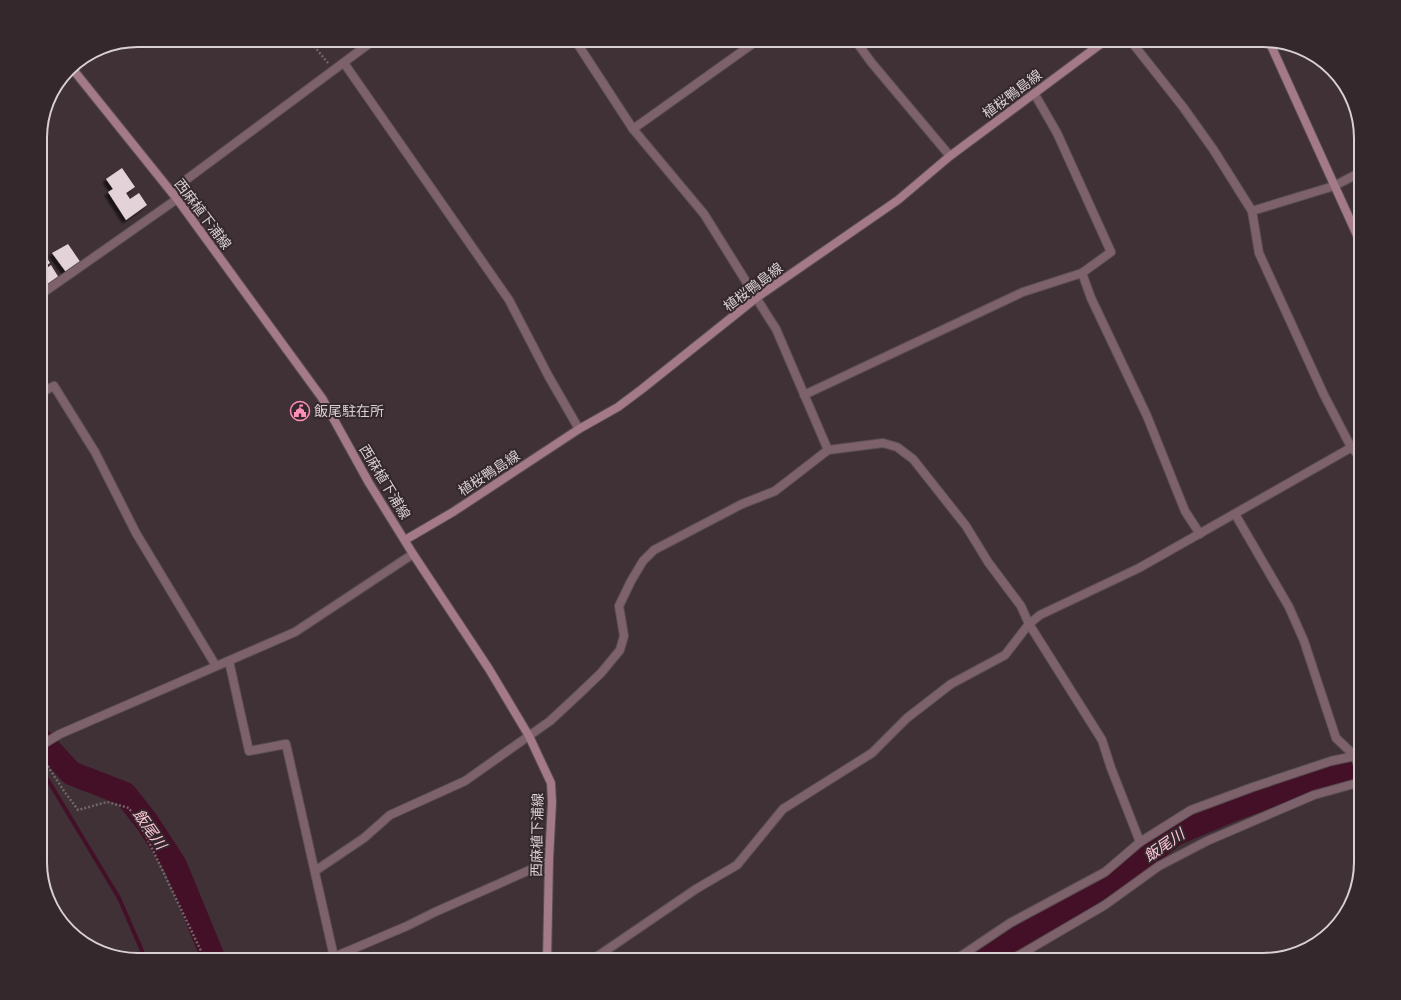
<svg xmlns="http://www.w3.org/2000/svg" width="1401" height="1000" viewBox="0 0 1401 1000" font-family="Merriweather,'Noto Sans JP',serif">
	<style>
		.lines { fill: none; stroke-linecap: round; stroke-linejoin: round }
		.stream { stroke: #441027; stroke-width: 4 }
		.river { stroke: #441027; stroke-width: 24 }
		.building { fill: #e3d2d7; filter: url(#shadow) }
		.minor-casing { stroke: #5b4e52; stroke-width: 10 }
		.secondary-casing { stroke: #5b4e52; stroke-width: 10 }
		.path { stroke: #72666a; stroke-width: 2.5; stroke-dasharray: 2 2; stroke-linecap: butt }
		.minor { stroke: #7d626b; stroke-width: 8 }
		.secondary { stroke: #a47a88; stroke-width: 8 }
		.labels { text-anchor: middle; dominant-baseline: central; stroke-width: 4; stroke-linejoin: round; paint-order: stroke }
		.street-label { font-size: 14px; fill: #d9d0d3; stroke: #34282c }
		.poi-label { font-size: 14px; fill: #d9d0d3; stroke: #34282c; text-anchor: start }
		.water-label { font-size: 15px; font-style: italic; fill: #ffc7da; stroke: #34282c }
		.rim { fill: none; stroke: #d9d0d3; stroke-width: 2 }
	</style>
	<defs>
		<filter id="shadow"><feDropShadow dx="-3.5" dy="3.5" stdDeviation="1" flood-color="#0009"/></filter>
	</defs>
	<rect width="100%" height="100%" fill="#3f3136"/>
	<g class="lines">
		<polyline class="stream" points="40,767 119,898 146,960"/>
		<g class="river">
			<polyline points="40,739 71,773 125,794 147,822 175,865 214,960"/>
			<polyline points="985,960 1026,933 1120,876 1175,834 1234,809 1342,771 1361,767"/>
		</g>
	</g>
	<g class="building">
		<polygon points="122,168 135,187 126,193 130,199 139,193 147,205 126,220 108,192 113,189 106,179"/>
		<polygon points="68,244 81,263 66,272 52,253"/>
		<polygon points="40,247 50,263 40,269"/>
		<polygon points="51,265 59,278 40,291 40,273"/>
	</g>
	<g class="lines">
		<defs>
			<g id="minor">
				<polyline points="575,40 633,129 704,214 767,315 776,329 828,450"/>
				<polyline points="855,40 871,62 950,156"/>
				<polyline points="1130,40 1183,107 1213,149 1252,211 1259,253 1324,395 1351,447 1361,458"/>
				<polyline points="344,63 509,300 549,377 579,429"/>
				<polyline points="1034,93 1057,133 1111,252 1082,273 1091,298 1147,416 1185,511 1200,534"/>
				<polyline points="633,129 758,40"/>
				<polyline points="171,191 374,40"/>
				<polyline points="1252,211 1334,186 1361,172"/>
				<polyline points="40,295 177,199"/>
				<polyline points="40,393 54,386 95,452 136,533 216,666"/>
				<polyline points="804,395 1023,292 1082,273"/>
				<polyline points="1235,514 1289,607 1304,641 1336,738 1355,756 1361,774"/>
				<polyline points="229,661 249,751 286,744 334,957"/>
				<polyline points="40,746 60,734 295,632 413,554"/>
				<polyline points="315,871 364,838 390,815 465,781 550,721 578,695 601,673 620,650 624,636 619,606 631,581 643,561 654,550 742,504 775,491 828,450 883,443 897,447 913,459 966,526 988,562 1021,606 1029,624 1102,740 1111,768 1140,842"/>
				<polyline points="327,960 407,926 435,912 532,869 549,860"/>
				<polyline points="592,960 696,889 737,865 783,809 872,753 907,718 951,684 1005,655 1029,624 1040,615 1139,568 1361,442"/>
				<polyline points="955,960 1010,923 1105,872 1140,842 1191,810 1253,787 1331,761 1355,756"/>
				<polyline points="1011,960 1105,905 1159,866 1207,841 1314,795 1361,782"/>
			</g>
			<g id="secondary">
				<polyline points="1269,41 1361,244"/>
				<polyline points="71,67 177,199 322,398 369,483 413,554 489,669 529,736 551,783 552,802 549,860 547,960"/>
				<polyline points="405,540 453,512 579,429 618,407 642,389 756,298 898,200 950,156 1106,40"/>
			</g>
		</defs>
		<use href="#minor" class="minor-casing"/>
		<use href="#secondary" class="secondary-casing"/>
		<g class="path">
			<polyline points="309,40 328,63"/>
			<polyline points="41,756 64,791 78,810 107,802 129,808 146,836 202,953 204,960"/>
		</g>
		<use href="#minor" class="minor"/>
		<use href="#secondary" class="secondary"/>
	</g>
	<defs>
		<symbol id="civic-ring" viewBox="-11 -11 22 22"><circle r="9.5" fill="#34282c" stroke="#ff8eb9" stroke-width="1.5"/><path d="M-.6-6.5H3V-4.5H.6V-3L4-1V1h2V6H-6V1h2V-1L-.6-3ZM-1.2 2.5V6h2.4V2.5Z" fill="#ff8eb9"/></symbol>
	</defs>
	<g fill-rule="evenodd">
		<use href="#civic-ring" x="289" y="400" width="22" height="22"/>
	</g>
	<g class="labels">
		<g class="street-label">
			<text transform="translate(1012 94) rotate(-37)">植桜鴨島線</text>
			<text transform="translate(203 214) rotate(53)">西麻植下浦線</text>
			<text transform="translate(753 287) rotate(-37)">植桜鴨島線</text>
			<text transform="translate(489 473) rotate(-33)">植桜鴨島線</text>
			<text transform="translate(385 482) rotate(59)">西麻植下浦線</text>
			<text transform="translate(537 835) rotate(-89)">西麻植下浦線</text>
		</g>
		<g class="poi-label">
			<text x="314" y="411">飯尾駐在所</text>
		</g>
		<g class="water-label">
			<text transform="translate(150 829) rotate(55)">飯尾川</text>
			<text transform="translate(1164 845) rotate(-34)">飯尾川</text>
		</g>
	</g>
	<path d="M0 0H1401V1000H0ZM138 47H1263A91 91 0 0 1 1354 138V862A91 91 0 0 1 1263 953H138A91 91 0 0 1 47 862V138A91 91 0 0 1 138 47Z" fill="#34282c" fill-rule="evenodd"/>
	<path class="rim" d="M138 47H1263A91 91 0 0 1 1354 138V862A91 91 0 0 1 1263 953H138A91 91 0 0 1 47 862V138A91 91 0 0 1 138 47Z"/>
</svg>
